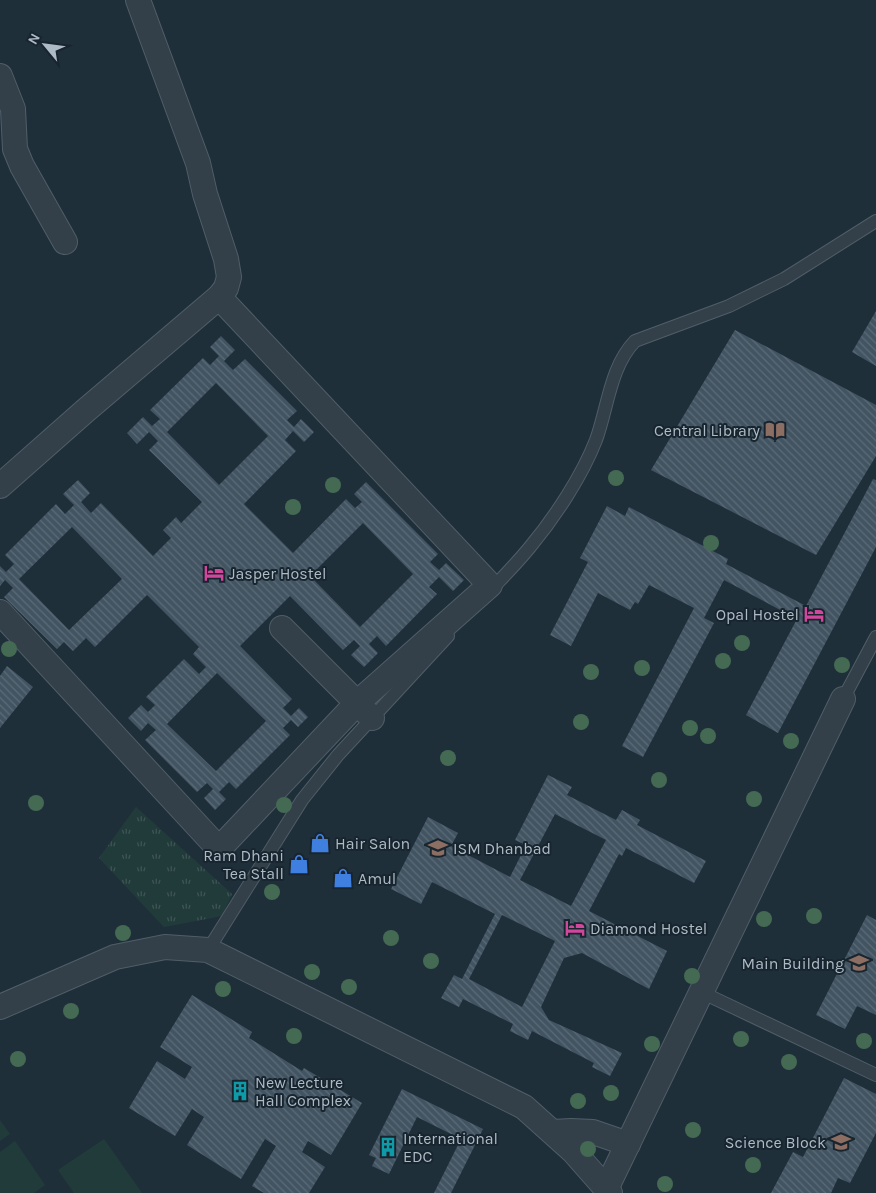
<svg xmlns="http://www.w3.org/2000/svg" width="876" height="1193" viewBox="0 0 876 1193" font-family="Karla,sans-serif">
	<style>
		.grass { fill: url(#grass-tufts) }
		.garden { fill: #213b3a }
		.building { fill: url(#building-back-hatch); fill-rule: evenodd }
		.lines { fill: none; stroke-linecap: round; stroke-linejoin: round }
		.service-casing { stroke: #505e68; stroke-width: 14 }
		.minor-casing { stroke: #505e68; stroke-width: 26 }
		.service { stroke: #33404a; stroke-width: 12 }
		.minor { stroke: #33404a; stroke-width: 24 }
		.tree { fill: #446a53 }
		.labels { text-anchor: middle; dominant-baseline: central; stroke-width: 4; stroke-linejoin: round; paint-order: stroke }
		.poi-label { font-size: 16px; fill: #adbbc7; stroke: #18252f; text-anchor: start }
	</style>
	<defs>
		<pattern id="grass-tufts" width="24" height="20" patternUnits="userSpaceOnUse" patternTransform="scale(1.25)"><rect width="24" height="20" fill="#213b3a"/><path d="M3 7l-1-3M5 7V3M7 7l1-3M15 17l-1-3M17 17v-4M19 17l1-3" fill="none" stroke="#3f5555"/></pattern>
		<pattern id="building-back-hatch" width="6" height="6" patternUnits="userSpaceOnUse" patternTransform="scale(1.25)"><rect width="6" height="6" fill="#425462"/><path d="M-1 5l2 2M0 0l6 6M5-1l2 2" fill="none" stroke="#5b6b77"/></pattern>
	</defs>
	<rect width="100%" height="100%" fill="#1f2f3a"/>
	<polygon class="grass" points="136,807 232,894 222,916 164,927 99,858"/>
	<g class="garden">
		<polygon points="0,1120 10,1134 0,1141"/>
		<polygon points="104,1139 142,1193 74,1193 58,1170"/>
		<polygon points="15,1141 45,1185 34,1193 0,1193 0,1152"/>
	</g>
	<g class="building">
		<polygon points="876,311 876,366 852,352"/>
		<polygon points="735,330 876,405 876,456 816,555 651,470"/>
		<path d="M221,336L235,350L224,361L233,370L245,359L297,411L287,420L294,427L301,419L314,432L304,442L293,431L285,440L296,451L244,504L293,553L346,499L355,508L362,502L354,494L366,482L438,554L430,562L439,570L446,563L464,580L453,591L439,577L429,587L437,594L386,646L377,636L369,644L378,653L364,667L351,655L360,646L354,640L343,650L290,596L240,646L292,699L283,708L291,716L299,708L308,717L298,727L291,720L283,728L290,735L236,789L229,782L219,792L226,799L215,810L204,798L213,789L207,783L197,792L145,740L156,730L148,723L141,731L128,718L141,705L148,712L155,705L146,697L184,659L199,674L206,667L193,654L199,647L147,595L95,647L86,638L73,651L64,642L57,649L4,597L13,588L5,580L0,586V566L6,572L14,564L5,555L56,504L65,514L74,505L63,494L78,480L90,493L81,502L91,513L101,503L153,556L171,538L163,530L176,517L181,523L202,502L149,450L158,441L149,432L137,444L127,433L143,417L152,426L160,419L150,410L203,358L210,365L219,356L210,347ZM216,383L268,436L219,485L167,432ZM363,523L413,574L360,627L310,576ZM72,527L122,579L69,630L19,579ZM217,673L266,721L216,771L167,724Z"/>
		<polygon points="873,479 876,480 876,547 778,733 746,715 797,619 724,580 704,618 714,623 643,757 622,746 694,608 649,585 638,604 635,602 630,610 598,593 571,646 550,635 588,562 580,558 607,506 625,516 629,507 728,559 726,564 806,606"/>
		<polygon points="7,666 33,687 0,728 0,676"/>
		<path d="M548,775L572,787L567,795L616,820L622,810L640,820L637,825L706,861L694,883L626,848L622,856L619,854L589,911L667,951L649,989L582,953L564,958L541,1007L549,1020L622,1053L610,1076L592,1067L594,1063L532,1031L528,1040L510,1031L513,1024L463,999L459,1007L441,998L454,975L462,979L495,914L432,882L421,904L391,889L428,817L458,833L451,846L510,877L526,845L515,840ZM555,814L606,840L571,906L520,880ZM502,915L555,941L522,1007L469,979Z"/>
		<polygon points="867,915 876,920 876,1015 857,1006 845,1029 816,1015"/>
		<polygon points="192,995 252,1032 249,1038 302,1071 304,1068 362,1103 331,1155 308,1141 302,1152 325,1167 309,1193 264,1193 252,1186 276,1146 265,1139 241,1179 187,1145 204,1117 192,1109 175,1136 129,1108 157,1061 185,1079 192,1067 160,1047"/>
		<polygon points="844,1078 876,1094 876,1133 850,1183 838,1178 831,1193 771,1193 793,1152 803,1157"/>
		<polygon points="402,1089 483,1129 451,1193 434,1193 461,1139 417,1117 389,1174 372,1166 376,1158 369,1155"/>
	</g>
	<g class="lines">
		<defs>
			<g id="service">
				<path d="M489,592C503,577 517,563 530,547C555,517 582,476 596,440C608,407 610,367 635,341L729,306L784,279L876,221"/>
				<polyline points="843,699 876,637"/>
				<polyline points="208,950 302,800 338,755 448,636"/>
				<polyline points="701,992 876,1075"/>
			</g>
			<g id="minor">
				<polyline points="0,76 13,109 15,149 22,166 65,242"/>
				<polyline points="0,486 85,411 219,297 226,288 229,277 226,259 205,194 198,163 138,0"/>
				<polyline points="0,612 219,849 357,703 490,585 219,297"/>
				<polyline points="282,628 372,718"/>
				<polyline points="0,1007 115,957 165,947 208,950 524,1107 573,1151 610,1193"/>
				<polyline points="553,1132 571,1131 593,1132 628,1144"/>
				<polyline points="606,1189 843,699"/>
			</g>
		</defs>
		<use href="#service" class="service-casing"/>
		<use href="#minor" class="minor-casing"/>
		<use href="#service" class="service"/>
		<use href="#minor" class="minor"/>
	</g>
	<g class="tree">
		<circle cx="616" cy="478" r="8"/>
		<circle cx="333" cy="485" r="8"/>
		<circle cx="293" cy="507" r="8"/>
		<circle cx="711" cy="543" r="8"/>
		<circle cx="742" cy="643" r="8"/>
		<circle cx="9" cy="649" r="8"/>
		<circle cx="723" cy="661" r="8"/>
		<circle cx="842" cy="665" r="8"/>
		<circle cx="642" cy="668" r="8"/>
		<circle cx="591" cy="672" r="8"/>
		<circle cx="581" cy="722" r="8"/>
		<circle cx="690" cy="728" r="8"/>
		<circle cx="708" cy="736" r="8"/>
		<circle cx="791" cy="741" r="8"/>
		<circle cx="448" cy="758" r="8"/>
		<circle cx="659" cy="780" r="8"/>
		<circle cx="754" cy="799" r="8"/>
		<circle cx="36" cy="803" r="8"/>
		<circle cx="284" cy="805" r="8"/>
		<circle cx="272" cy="892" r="8"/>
		<circle cx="814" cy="916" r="8"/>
		<circle cx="764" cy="919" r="8"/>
		<circle cx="123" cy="933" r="8"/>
		<circle cx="391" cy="938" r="8"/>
		<circle cx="431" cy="961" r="8"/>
		<circle cx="312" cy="972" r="8"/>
		<circle cx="692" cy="976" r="8"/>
		<circle cx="349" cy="987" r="8"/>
		<circle cx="223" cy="989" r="8"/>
		<circle cx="71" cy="1011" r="8"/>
		<circle cx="294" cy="1036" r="8"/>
		<circle cx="741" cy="1039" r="8"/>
		<circle cx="864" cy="1041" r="8"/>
		<circle cx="652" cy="1044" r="8"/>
		<circle cx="18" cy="1059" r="8"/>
		<circle cx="789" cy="1062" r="8"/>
		<circle cx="611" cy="1093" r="8"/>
		<circle cx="578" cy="1101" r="8"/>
		<circle cx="693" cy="1130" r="8"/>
		<circle cx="588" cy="1149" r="8"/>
		<circle cx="753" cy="1165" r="8"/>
		<circle cx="665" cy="1184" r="8"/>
	</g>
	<defs>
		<symbol id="library-bare" viewBox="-9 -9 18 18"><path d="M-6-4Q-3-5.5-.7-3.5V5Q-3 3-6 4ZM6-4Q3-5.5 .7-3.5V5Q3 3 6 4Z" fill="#8d6e63" stroke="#18252f" stroke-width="2.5" paint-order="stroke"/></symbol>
		<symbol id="hotel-bare" viewBox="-9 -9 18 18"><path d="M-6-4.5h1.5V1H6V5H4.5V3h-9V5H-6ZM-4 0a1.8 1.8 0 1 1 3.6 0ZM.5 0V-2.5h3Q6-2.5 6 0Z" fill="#d1479c" stroke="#18252f" stroke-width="2.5" paint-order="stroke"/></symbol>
		<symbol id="shop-bare" viewBox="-9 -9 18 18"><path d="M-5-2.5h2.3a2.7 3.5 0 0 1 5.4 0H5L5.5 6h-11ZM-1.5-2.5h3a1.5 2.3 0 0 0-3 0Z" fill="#3f7fe0" stroke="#18252f" stroke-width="2.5" paint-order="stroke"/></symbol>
		<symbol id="university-bare" viewBox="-9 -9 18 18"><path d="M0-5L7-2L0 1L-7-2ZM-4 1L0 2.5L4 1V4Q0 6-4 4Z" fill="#8d6e63" stroke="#18252f" stroke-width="2.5" paint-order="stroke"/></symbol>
		<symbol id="building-bare" viewBox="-9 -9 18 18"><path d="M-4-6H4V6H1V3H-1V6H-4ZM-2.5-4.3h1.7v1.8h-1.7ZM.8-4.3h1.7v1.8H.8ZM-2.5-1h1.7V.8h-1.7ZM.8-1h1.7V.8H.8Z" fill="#0f9aa8" stroke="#18252f" stroke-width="2.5" paint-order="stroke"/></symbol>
	</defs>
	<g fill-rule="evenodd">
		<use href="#library-bare" x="761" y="416" width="28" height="28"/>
		<use href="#hotel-bare" x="200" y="559" width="28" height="28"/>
		<use href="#hotel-bare" x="800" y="600" width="28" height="28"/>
		<use href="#shop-bare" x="306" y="829" width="28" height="28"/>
		<use href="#university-bare" x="424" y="834" width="28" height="28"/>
		<use href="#shop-bare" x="285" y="850" width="28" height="28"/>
		<use href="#shop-bare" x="329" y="864" width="28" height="28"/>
		<use href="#hotel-bare" x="561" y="914" width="28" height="28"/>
		<use href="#university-bare" x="845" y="949" width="28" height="28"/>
		<use href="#building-bare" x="226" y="1077" width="28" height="28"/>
		<use href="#university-bare" x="827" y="1128" width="28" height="28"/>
		<use href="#building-bare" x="374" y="1133" width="28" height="28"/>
	</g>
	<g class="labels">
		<g class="poi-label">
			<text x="760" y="430" text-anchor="end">Central Library</text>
			<text x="229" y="573">Jasper Hostel</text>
			<text x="799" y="614" text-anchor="end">Opal Hostel</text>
			<text x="335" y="843">Hair Salon</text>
			<text x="453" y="848">ISM Dhanbad</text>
			<text x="284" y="855" text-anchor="end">Ram Dhani<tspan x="284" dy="18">Tea Stall</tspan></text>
			<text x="358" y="878">Amul</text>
			<text x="590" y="928">Diamond Hostel</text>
			<text x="844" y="963" text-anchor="end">Main Building</text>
			<text x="255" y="1082">New Lecture<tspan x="255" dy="18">Hall Complex</tspan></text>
			<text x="403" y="1138">International<tspan x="403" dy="18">EDC</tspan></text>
			<text x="826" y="1142" text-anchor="end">Science Block</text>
		</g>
	</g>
	<g transform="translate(45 45) rotate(299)" stroke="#18252f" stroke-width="4" paint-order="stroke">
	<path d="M0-4L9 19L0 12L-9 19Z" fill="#adbbc7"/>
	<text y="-8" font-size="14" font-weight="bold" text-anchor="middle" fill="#adbbc7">N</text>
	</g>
</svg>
